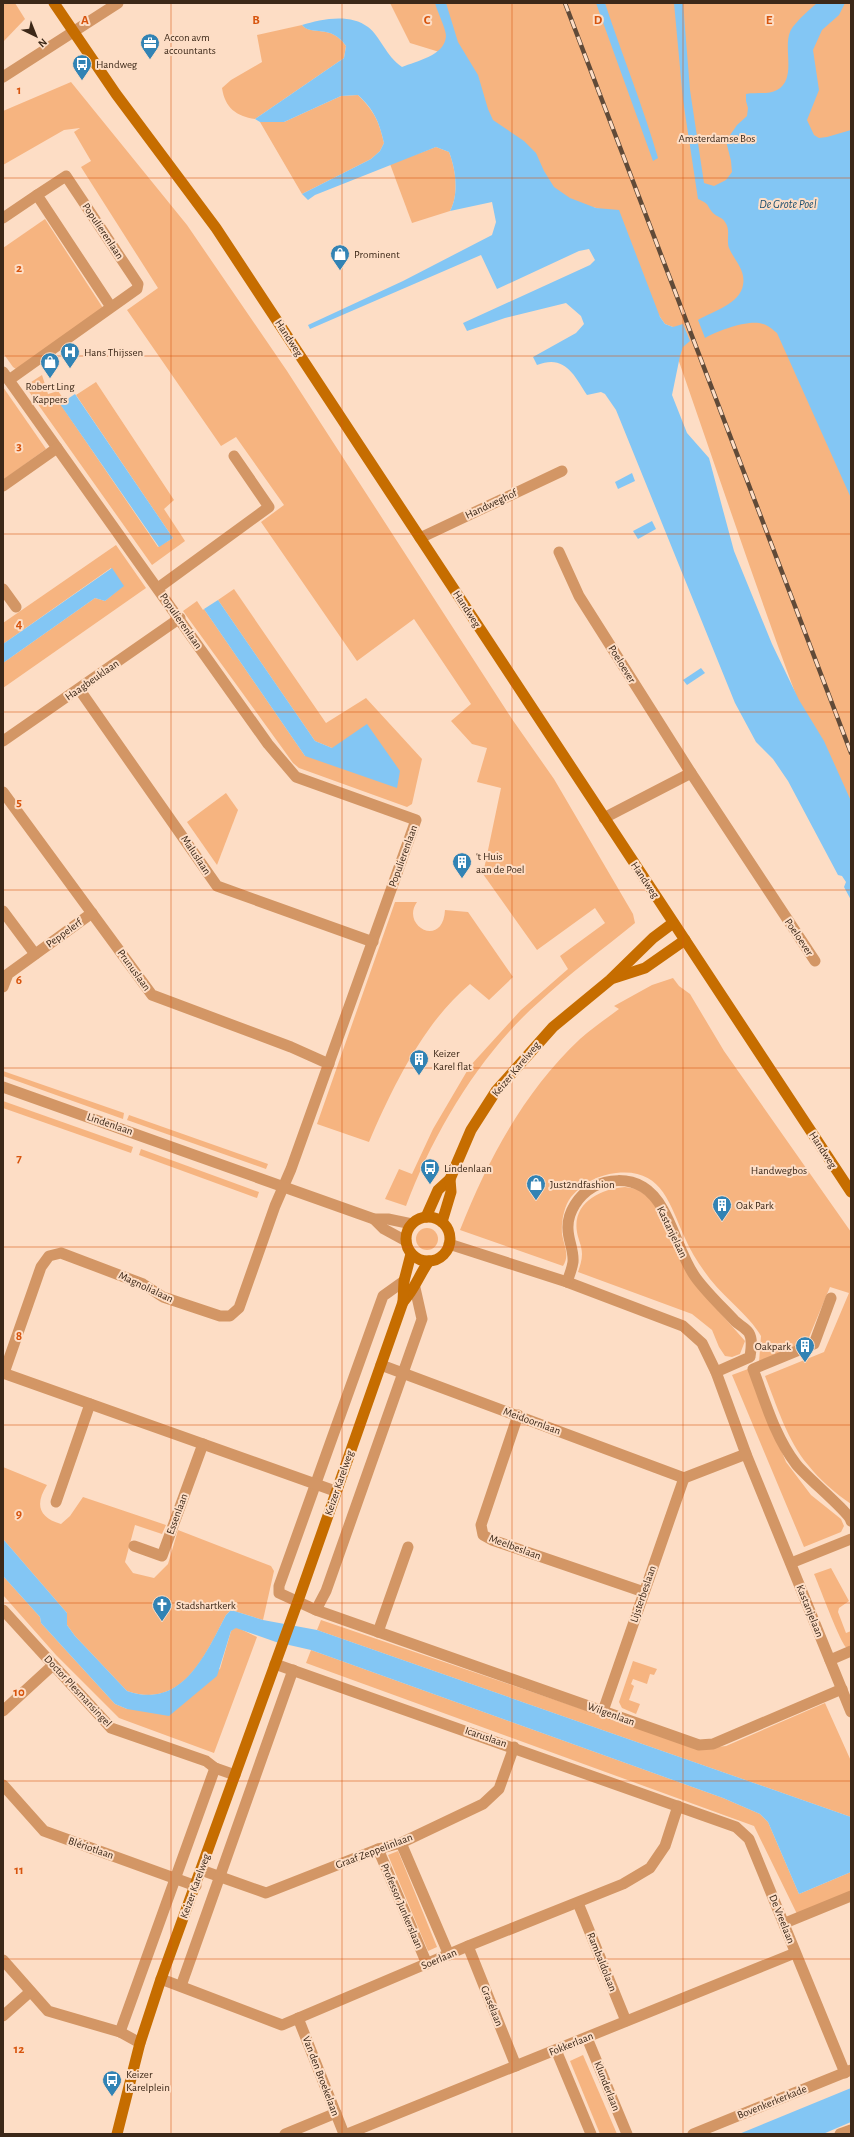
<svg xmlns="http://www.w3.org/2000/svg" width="854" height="2137" viewBox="0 0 854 2137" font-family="'Alegreya Sans',sans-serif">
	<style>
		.green { fill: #f6b480 }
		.water { fill: #83c6f4 }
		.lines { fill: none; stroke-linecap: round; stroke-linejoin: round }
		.minor { stroke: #d39665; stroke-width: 11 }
		.tertiary { stroke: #d39665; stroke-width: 11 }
		.secondary { stroke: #c66d00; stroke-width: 11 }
		.rail-casing { stroke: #604a38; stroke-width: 4.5 }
		.rail { stroke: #fdddc5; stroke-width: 3; stroke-dasharray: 9; stroke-linecap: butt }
		.grid { fill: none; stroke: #d7540d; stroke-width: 1; stroke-opacity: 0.55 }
		.labels { text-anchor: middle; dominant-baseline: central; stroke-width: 4; stroke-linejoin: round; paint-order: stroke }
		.poi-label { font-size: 11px; fill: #3c2818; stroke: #fdddc5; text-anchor: start }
		.park-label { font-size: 11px; fill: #3b2819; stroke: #fdddc5 }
		.street-label { font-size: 11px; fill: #3c2818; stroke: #fdddc5 }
		.water-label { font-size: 12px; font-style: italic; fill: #1c4f6e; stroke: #fdddc5 }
		.grid-label { font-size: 13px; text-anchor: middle; font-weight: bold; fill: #d7540d; stroke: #fdddc5; stroke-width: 4; stroke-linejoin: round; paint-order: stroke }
	</style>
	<rect width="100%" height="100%" fill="#fdddc5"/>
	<g class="green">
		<polygon points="3,3 15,3 25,19 3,42"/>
		<path d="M390,3H851V836C785,676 731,511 674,347L673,327L665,324L660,317L600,209L542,194L477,105L459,58L410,43Z"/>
		<path d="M302,25C313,37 330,23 346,46L344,58L255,119C236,116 225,108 222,88L231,80L262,62L257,35Z"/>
		<path d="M71,82L187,225L287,371L512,719L554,779L633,914L635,923C603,949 569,974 539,1002C480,1054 433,1133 406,1206L385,1199L399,1169L412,1174L433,1129L470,1066L521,1010L568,969L560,956L605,923L595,908L537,950L483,874L501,788L477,782L487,748L472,744L451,721L471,704L414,619L357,661L261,522L284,505L236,437L221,446L127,310L158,288L81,167L91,161L74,132L80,128L64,130L3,165V111Z"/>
		<path d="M358,95C374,111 379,121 384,143L380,151L371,159L302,194L260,122H284L341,96Z"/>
		<path d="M436,147L449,152C456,170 459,194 450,211L412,223L390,164Z"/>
		<polygon points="45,219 103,308 16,369 13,367 3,353 3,248"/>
		<polygon points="42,375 48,394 58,391 65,401 61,405 158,547 173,538 76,395 96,382 174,500 164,509 185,541 152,565 25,386"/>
		<polygon points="3,387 46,449 3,480"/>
		<polygon points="116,545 146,588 3,688 3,663 95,598 105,601 123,586 111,568 3,644 3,623"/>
		<polygon points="234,589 326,723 366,698 422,759 412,804 407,807 299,768 293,763 183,611 197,601 203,610 204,609 305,756 332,748 315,741 218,600"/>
		<polygon points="226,793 238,810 217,865 187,822"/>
		<path d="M395,902H417C400,926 443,949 445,910L468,912L513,977L489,1000L470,984C424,1022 392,1088 369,1142L317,1124Z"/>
		<path d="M673,978L679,986L690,994L724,1051L851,1232V1504C835,1493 820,1480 808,1465C787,1440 777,1406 765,1376L824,1352L849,1293L830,1287L807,1342L759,1362L761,1336C749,1315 722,1296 707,1275C698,1263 690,1250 684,1236C669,1202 661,1168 616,1173C598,1175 583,1183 571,1197C564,1206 561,1222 562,1234C564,1246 570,1255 563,1266L460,1230C488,1159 524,1092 580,1039C592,1028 606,1019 619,1009L614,1006L652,985Z"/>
		<polygon points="3,1071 124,1113 123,1119 3,1076"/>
		<polygon points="3,1101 133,1147 131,1153 3,1108"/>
		<polygon points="129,1115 268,1164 266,1169 127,1120"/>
		<polygon points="141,1149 259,1192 257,1198 139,1155"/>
		<path d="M625,1187L637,1189L652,1200L680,1260L708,1299L745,1341L740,1354L732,1357L725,1356L719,1347L712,1330L692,1314L578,1272C580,1266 582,1260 582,1254C582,1246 578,1239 577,1232C572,1203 600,1189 625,1187Z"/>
		<circle cx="427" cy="1239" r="11"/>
		<polygon points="748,1369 786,1462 811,1495 841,1519 844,1526 841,1532 804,1547 732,1375"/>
		<path d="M3,1467L47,1485C35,1504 38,1517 61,1524L70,1516L83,1497L166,1525L162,1534L135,1525L125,1562L133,1573L154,1578L168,1564L178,1530L271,1566L274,1571L263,1620L231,1610L226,1615C205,1656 182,1710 127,1691L75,1636L67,1625V1613L3,1539Z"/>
		<path d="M831,1568L849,1601L839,1608L838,1612L846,1633L851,1631V1647L847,1648C841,1645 819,1585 814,1574Z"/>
		<polygon points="3,1576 40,1617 41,1623 115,1704 127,1709 220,1669 231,1631 236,1627 257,1637 214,1753 119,1718 56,1655 3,1595"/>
		<polygon points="321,1620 699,1749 726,1746 825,1703 851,1761 851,1817 317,1630"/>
		<polygon points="311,1650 723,1798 760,1814 768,1822 799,1894 851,1872 851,1892 797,1914 754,1826 306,1663"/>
		<polygon points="633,1661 657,1669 654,1675 650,1674 647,1684 633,1679 631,1684 634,1686 629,1700 640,1704 636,1714 622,1708 619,1702"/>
		<polygon points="398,1851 437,1947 428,1951 388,1855"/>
		<polygon points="583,2055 617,2134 600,2134 570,2061"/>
	</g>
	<g class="water">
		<path d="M435,3H446L458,42L478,75L488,109L493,120L524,141L536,153L544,171L554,187L570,198L596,208L619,210L660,317L665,324L673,327L683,324L690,341L683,347L680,356L672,395L687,433L709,458L734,551L772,644L799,700L824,741L851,801V900L844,887L846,882L842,876L838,875L788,781L773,759L756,742L735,703L616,410L605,394L601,392L587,395C574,375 565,354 537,365L533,357L576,333L584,324L581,316L566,303L505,318L467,331L463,323L590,265L595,260L589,249L579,251L497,289L481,255L310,329L308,325L403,281L492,235L496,222L492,202L450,211C459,194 456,170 449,152L436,147L315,195L308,200L302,194L371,159L380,151L384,143C379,121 374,110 358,95L341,96L284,122H260L255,119L344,58L346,46C330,23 312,37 302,25C321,19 350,13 368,27C380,36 386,56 402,67C416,61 445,56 446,36C446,29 437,11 435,3Z"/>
		<path d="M596,3H605C622,55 643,106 658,158L653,161Z"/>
		<path d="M674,3H683L690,90L704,183L714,186L726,180L732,172L731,161L726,141L737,125L747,116L748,108L746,101V94C756,92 768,95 777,90C797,79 783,49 790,32C793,24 810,9 817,3H845L839,15L822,30L813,50L819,90L807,120L814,135L819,138L827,137L851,130V498L777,333C773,330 768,325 763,324C748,319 718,331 705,338L698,320C713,311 740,304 743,285C746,270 734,260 729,248C726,239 731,230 725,222C722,217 717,217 713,213C706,205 711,205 698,199L683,100Z"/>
		<polygon points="75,394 173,538 159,547 60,404"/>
		<polygon points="632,473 635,481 618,489 615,482"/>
		<polygon points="652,521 656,529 638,539 633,531"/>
		<polygon points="112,568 124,586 105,601 95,598 3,663 3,644"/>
		<polygon points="218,600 315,741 332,748 367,724 400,771 397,788 305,756 204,609"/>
		<polygon points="701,668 705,673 687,685 683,680"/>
		<path d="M3,1539L67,1613V1625L75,1636L127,1691C182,1710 205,1655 226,1615L231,1610L263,1620L317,1630L851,1817V1872L799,1894L768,1822L760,1814L723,1798L311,1650L276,1642L236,1628L231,1631L217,1676L169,1716L127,1709L115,1704L41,1623L40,1617L3,1576Z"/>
		<polygon points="851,2088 851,2122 823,2134 739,2134"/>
	</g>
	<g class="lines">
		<g class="minor">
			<polyline points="3,218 37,195"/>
			<polyline points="3,372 268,744 296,777 416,820 291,1169 275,1206 239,1308 230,1316 220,1316 163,1297 143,1284 61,1253 49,1256 41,1267 4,1373"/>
			<polyline points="9,380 137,289 138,284 66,176 37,195 111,307"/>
			<polyline points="3,486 57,448"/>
			<polyline points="420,538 562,471"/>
			<polyline points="559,552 579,596 691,773 815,961"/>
			<polyline points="158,588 269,507 234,456"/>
			<polyline points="3,589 16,607"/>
			<polyline points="79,689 217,886 373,942"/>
			<polyline points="3,741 180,618"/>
			<polyline points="3,792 152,995 291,1047 329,1064"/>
			<polyline points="604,818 691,773"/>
			<polyline points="3,911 35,954"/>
			<polyline points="3,987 8,974 92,913"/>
			<polyline points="3,1087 374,1219 388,1219 412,1224"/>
			<polyline points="374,1219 384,1229 406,1241"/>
			<polyline points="449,1244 567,1282 683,1326 702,1343 716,1372 746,1454 851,1712"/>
			<polyline points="404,1281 383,1296 279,1586 279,1593 316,1610 699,1745 713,1744 842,1689"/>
			<path d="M567,1282C569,1276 572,1269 573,1262C574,1250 568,1240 568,1229C567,1212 579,1195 593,1187C608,1179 628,1178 643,1187C670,1203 677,1253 696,1278C707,1293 722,1307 735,1321C739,1325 746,1328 749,1333C753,1340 751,1349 750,1357L716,1372"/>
			<path d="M831,1298L814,1344L753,1369C765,1401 775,1437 796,1464C806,1477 849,1512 851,1521"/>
			<polyline points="381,1365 684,1478"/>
			<polyline points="3,1373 335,1491"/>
			<polyline points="518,1415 481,1525 483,1535 492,1540 644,1592"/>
			<polyline points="684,1478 746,1454"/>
			<polyline points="56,1502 90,1404"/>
			<polyline points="134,1546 162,1556 203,1444"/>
			<polyline points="791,1563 851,1539"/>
			<polyline points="3,1610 111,1728 206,1761 215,1768 235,1775"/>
			<polyline points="316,1610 326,1591 422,1319 415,1288"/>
			<polyline points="378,1632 408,1547"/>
			<polyline points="830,1660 851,1651"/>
			<polyline points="275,1664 736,1827 749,1839 845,2073"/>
			<polyline points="3,1711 53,1665"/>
			<polyline points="603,1711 684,1478"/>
			<polyline points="3,1785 44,1831 196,1886"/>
			<polyline points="401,1843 449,1955"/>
			<polyline points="378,1849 427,1964"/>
			<polyline points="201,1870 266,1893 378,1849 401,1843 483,1804 499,1789 514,1747"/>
			<polyline points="578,1903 626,2021"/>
			<polyline points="785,1923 851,1896"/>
			<polyline points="468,1946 516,2066"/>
			<polyline points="3,1960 48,2011 120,2032 140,2043"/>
			<polyline points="161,1979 282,2025 468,1946 623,1884 650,1868 665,1846 678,1806"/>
			<polyline points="181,1986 293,1670"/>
			<polyline points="3,2016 30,1992"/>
			<polyline points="298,2018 344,2134"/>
			<polyline points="120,2032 215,1768"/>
			<polyline points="587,2038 627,2134"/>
			<polyline points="556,2050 591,2134"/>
			<polyline points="285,2134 336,2113"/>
			<polyline points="347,2134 795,1953"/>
			<polyline points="693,2134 851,2070"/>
			<polyline points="840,2134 851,2130"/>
		</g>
		<polyline class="tertiary" points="3,77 118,3"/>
		<g class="secondary">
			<polyline points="54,3 116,94 216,228 851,1192"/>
			<polyline points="614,978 645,968 685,940"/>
			<circle cx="428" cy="1239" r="22"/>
			<polyline points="426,1217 438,1190 450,1179 471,1130 496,1091 553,1027 610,980 653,938 673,923"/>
			<polyline points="442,1222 451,1192 450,1179"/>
			<path d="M403,1302C415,1289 419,1275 429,1261"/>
			<polyline points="117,2134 140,2043 161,1979 298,1601 403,1302 404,1281 411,1254"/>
		</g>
		<defs>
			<polyline id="rail" points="565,3 851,753"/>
		</defs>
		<use href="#rail" class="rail-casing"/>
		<use href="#rail" class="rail"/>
	</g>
	<path class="grid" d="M171,3V2134M342,3V2134M512,3V2134M683,3V2134M3,178H851M3,356H851M3,534H851M3,712H851M3,890H851M3,1068H851M3,1247H851M3,1425H851M3,1603H851M3,1781H851M3,1959H851"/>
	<defs>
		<symbol id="office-pin" viewBox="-11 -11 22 30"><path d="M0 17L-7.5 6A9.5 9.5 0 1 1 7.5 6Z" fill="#3283b4" stroke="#fdddc5"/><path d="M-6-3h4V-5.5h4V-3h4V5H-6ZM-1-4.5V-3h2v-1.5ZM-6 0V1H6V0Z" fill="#fff"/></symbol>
		<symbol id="bus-pin" viewBox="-11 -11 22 30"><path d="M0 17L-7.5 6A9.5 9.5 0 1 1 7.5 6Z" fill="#3283b4" stroke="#fdddc5"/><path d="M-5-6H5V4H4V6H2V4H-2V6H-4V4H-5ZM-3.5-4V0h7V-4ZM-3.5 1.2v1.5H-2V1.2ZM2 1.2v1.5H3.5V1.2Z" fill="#fff"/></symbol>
		<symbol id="shop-pin" viewBox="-11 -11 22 30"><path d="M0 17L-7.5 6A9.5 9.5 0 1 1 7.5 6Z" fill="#3283b4" stroke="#fdddc5"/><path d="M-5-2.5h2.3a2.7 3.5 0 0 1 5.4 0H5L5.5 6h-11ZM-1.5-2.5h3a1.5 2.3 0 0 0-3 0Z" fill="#fff"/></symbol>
		<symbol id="hospital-pin" viewBox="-11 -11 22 30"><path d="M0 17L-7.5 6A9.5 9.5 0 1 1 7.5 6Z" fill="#3283b4" stroke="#fdddc5"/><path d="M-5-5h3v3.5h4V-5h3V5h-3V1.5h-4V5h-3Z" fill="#fff"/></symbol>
		<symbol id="building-pin" viewBox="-11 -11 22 30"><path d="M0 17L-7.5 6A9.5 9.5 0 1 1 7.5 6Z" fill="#3283b4" stroke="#fdddc5"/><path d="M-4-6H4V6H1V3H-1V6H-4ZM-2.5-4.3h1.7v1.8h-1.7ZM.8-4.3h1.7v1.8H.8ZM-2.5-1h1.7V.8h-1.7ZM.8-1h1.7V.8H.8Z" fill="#fff"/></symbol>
		<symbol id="church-pin" viewBox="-11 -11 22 30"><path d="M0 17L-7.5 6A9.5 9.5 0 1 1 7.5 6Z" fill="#3283b4" stroke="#fdddc5"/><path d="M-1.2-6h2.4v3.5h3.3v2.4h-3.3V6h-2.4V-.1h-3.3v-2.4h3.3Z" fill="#fff"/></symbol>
	</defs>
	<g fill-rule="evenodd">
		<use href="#office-pin" x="139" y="32" width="22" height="30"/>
		<use href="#bus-pin" x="71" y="53" width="22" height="30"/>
		<use href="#shop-pin" x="329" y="243" width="22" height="30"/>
		<use href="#hospital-pin" x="59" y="341" width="22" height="30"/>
		<use href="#shop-pin" x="39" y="351" width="22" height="30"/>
		<use href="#building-pin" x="451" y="851" width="22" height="30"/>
		<use href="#building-pin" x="408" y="1048" width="22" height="30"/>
		<use href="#bus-pin" x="419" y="1157" width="22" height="30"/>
		<use href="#shop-pin" x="525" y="1173" width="22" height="30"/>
		<use href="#building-pin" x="711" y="1194" width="22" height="30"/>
		<use href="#building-pin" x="794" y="1335" width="22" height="30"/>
		<use href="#church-pin" x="151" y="1594" width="22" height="30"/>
		<use href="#bus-pin" x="101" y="2069" width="22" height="30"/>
	</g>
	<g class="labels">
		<g class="poi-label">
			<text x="164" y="37">Accon avm<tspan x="164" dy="13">accountants</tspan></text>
			<text x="96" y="64">Handweg</text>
			<text x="354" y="254">Prominent</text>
			<text x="84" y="352">Hans Thijssen</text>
			<text x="50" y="386" text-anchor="middle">Robert Ling<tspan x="50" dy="13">Kappers</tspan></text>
			<text x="476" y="856">'t Huis<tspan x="476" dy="13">aan de Poel</tspan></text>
			<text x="433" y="1053">Keizer<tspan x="433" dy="13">Karel flat</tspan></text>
			<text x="444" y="1168">Lindenlaan</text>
			<text x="550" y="1184">Just2ndfashion</text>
			<text x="736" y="1205">Oak Park</text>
			<text x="791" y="1346" text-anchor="end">Oakpark</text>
			<text x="176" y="1605">Stadshartkerk</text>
			<text x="126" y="2074">Keizer<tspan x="126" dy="13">Karelplein</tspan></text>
		</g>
		<g class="park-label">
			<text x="717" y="138">Amsterdamse Bos</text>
			<text x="779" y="1170">Handwegbos</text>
		</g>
		<g class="street-label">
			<text transform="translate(103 231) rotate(56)">Populierenlaan</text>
			<text transform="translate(289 338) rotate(57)">Handweg</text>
			<text transform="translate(491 504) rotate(-25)">Handweghof</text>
			<text transform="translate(467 609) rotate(57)">Handweg</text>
			<text transform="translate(181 621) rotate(55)">Populierenlaan</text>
			<text transform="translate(622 664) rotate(58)">Poeloever</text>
			<text transform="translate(92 680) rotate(-35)">Haagbeuklaan</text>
			<text transform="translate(196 855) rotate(56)">Maluslaan</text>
			<text transform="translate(403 856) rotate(-70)">Populierenlaan</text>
			<text transform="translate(645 880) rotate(56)">Handweg</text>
			<text transform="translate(64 933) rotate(-36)">Peppelerf</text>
			<text transform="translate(799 937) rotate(56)">Poeloever</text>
			<text transform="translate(134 970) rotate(54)">Prunuslaan</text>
			<text transform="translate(516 1069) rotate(-50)">Keizer Karelweg</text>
			<text transform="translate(110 1124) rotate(19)">Lindenlaan</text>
			<text transform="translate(823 1150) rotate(57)">Handweg</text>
			<text transform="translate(672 1232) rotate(64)">Kastanjelaan</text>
			<text transform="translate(146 1287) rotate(25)">Magnolialaan</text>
			<text transform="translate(532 1421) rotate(20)">Meidoornlaan</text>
			<text transform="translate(339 1483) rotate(-71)">Keizer Karelweg</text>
			<text transform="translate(177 1514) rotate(-70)">Essenlaan</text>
			<text transform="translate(515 1547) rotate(20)">Meelbeslaan</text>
			<text transform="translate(643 1594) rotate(-71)">Lijsterbeslaan</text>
			<text transform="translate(810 1611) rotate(68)">Kastanjelaan</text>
			<text transform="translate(78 1691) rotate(47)">Doctor Plesmansingel</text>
			<text transform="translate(611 1714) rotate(20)">Wilgenlaan</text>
			<text transform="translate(486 1737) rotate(19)">Icaruslaan</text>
			<text transform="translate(91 1848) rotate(19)">Blériotlaan</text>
			<text transform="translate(374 1851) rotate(-21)">Graaf Zeppelinlaan</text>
			<text transform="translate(195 1886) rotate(-70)">Keizer Karelweg</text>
			<text transform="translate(402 1906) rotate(67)">Professor Junkerslaan</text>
			<text transform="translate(782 1919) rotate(68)">De Vreelaan</text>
			<text transform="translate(439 1959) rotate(-23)">Soerlaan</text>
			<text transform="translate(602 1962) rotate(68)">Rambaldolaan</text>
			<text transform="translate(492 2006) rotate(68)">Grasélaan</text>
			<text transform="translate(571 2044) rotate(-22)">Fokkerlaan</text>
			<text transform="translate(321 2076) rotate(69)">Van den Broekelaan</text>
			<text transform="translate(607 2086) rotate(68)">Klunderlaan</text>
			<text transform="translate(772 2102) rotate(-22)">Bovenkerkerkade</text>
		</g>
		<g class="water-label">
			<text x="788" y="204">De Grote Poel</text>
		</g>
	</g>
	<g class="grid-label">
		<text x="85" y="24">A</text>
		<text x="256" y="24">B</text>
		<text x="427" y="24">C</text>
		<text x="598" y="24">D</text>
		<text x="769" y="24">E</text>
		<text x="19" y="94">1</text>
		<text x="19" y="272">2</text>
		<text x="19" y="450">3</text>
		<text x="19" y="628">4</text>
		<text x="19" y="806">5</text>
		<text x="19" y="984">6</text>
		<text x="19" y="1162">7</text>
		<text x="19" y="1340">8</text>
		<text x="19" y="1518">9</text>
		<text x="19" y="1696">10</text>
		<text x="19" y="1874">11</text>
		<text x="19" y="2053">12</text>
	</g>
	<rect width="854" height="2137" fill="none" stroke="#3c2818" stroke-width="8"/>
	<g transform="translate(36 36) rotate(137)" stroke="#fdddc5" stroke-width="3" paint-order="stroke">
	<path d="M0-3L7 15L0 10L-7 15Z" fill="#3c2818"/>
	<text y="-6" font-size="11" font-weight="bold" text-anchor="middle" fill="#3c2818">N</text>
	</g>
</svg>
